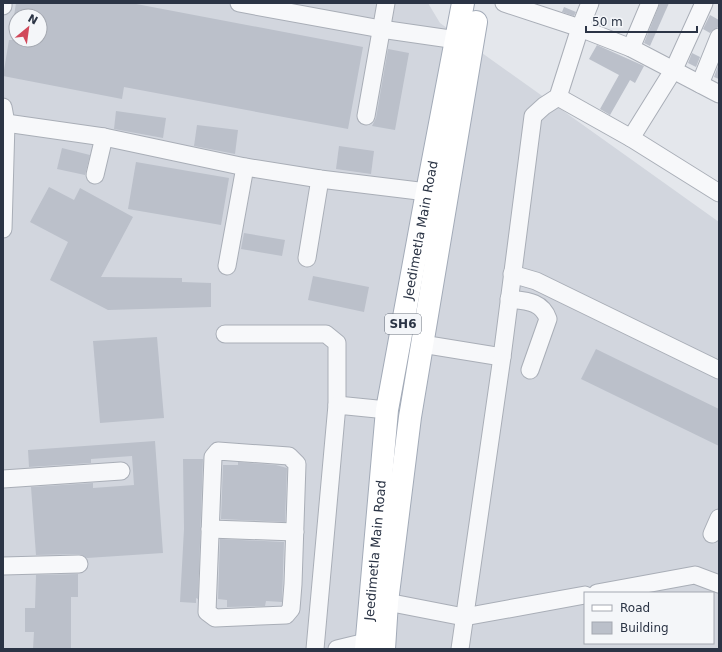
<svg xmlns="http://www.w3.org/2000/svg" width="722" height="652" viewBox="0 0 722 652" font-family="'DejaVu Sans',sans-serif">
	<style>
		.built { fill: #d2d6de; fill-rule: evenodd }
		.building { fill: #bbc0ca }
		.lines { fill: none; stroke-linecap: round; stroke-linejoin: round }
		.minor-casing { stroke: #a9aeb7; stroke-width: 19 }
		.major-casing { stroke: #a3abb8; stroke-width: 24 }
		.minor { stroke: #f7f8fa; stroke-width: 17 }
		.major { stroke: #fff; stroke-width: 22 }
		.labels { text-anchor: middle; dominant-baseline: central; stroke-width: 3; stroke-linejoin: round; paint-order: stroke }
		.shield { fill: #f4f6f9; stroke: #676e7b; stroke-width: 1 }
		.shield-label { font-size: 12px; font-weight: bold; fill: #2b3445 }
		.street-label { font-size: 13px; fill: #2b3445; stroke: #f4f6f9 }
	</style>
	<rect width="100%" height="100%" fill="#e4e7ec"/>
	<path class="built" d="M3,3H428L440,23L719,222V649H3ZM16,16H40V40H16ZM585,593H713V643H585Z"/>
	<g class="building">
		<polygon points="16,3 131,3 363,47 348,129 124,87 122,99 3,76 9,40 40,40 40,16 14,16"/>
		<polygon points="660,3 669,3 650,46 644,43"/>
		<polygon points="564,7 576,12 574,16 562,12"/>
		<polygon points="710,15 719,20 718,27 710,33 703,29"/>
		<polygon points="597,45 644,66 635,83 630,80 610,115 600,109 619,75 589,59"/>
		<polygon points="388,49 409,53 395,130 372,126 376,118"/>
		<polygon points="692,53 700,57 696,67 688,63"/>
		<polygon points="718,66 719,66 719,79 714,77"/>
		<polygon points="116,111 166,118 163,138 114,129"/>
		<polygon points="197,125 238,130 235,154 194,146"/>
		<polygon points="339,146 374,151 371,174 336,169"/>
		<polygon points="62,148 90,155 85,175 57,169"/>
		<polygon points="136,162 229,178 221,225 128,209"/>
		<polygon points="49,187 74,200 80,188 133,217 101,277 182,278 182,282 211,283 211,307 108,310 50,280 68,242 30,222"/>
		<polygon points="244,233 285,240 282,256 241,249"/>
		<polygon points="313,276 369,287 364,312 308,300"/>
		<polygon points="157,337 164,418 100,423 93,341"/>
		<polygon points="596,349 719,409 719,446 581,379"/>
		<polygon points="155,441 163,553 87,558 79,554 36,555 31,487 93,483 93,488 134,485 132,456 91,459 91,463 29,467 28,450"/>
		<polygon points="183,459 203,459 198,599 196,598 196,603 180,602 184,529"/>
		<polygon points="238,462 276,465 287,468 285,522 221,519 223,465 238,465"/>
		<polygon points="220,539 284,542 282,602 266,601 265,606 227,607 227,600 218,599"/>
		<polygon points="78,574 78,597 71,597 71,649 33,649 34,632 25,632 25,608 35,608 36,575"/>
	</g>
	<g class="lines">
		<defs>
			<g id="minor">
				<polyline points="239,3 381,29 457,40"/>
				<polyline points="504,3 580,28 631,48 719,94"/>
				<polyline points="3,6 3,3"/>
				<polyline points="631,48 650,3"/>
				<polyline points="700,84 719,37"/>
				<polyline points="558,97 631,138 719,193"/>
				<polyline points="3,107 6,123 3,229"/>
				<polyline points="366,116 386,3"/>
				<polyline points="6,123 104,137 245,167 320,179 427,192"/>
				<polyline points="631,138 674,69 704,3"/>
				<polyline points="95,175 104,137"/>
				<polyline points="307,258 320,179"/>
				<polyline points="227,266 245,167"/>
				<polyline points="512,274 536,281 719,370"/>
				<path d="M509,299C526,301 542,301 548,319L530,370"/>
				<polyline points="225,334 326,334 337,343 337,405"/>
				<polyline points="422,344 502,357"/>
				<polygon points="218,451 289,456 297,464 293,584 291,609 286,615 215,618 207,612 213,457"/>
				<polyline points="3,479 121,471"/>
				<polyline points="210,529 295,532"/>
				<polyline points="712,534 719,518"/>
				<polyline points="3,566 79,564"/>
				<polyline points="597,593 695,575 719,584"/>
				<polyline points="387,602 464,617 585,595"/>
				<polyline points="315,649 337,405 387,410"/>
				<polyline points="337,649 366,642"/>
				<polyline points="460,649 502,357 533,116 544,106 558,97 580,28 590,3"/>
			</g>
			<g id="major">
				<path id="s1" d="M366,649L387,410L427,192L463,3"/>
				<polyline points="384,649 387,602 410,417 476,22"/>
			</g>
		</defs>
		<use href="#minor" class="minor-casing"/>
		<use href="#major" class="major-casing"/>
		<use href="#minor" class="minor"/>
		<use href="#major" class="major"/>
	</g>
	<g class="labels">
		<rect class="shield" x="385" y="314" width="36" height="20" rx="3"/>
		<g class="shield-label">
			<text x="403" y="324">SH6</text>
		</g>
		<g class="street-label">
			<text stroke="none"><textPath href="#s1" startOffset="423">Jeedimetla Main Road</textPath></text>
			<text stroke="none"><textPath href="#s1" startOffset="99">Jeedimetla Main Road</textPath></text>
		</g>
	</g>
	<rect width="722" height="652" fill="none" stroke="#2b3445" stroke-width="8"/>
	<rect x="584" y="592" width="130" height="52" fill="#f4f6f9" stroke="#a4a8b1"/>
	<rect x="592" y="605" width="20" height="6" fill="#ffffff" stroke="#a4a8b1"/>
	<text x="620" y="612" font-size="12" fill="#2b3445">Road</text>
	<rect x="592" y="622" width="20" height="12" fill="#bbc0ca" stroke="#a4a8b1"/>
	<text x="620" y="632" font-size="12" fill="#2b3445">Building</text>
	<g transform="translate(28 28) rotate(29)"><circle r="19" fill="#f4f6f9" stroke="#a4a8b1"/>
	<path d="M0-3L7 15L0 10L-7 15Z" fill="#d1495b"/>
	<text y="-6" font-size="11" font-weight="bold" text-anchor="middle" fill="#2b3445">N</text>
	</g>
	<path d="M586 26v6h111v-6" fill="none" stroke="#2b3445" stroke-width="2"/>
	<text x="592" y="26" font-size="12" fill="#2b3445" stroke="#f4f6f9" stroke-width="3" paint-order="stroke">50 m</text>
</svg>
